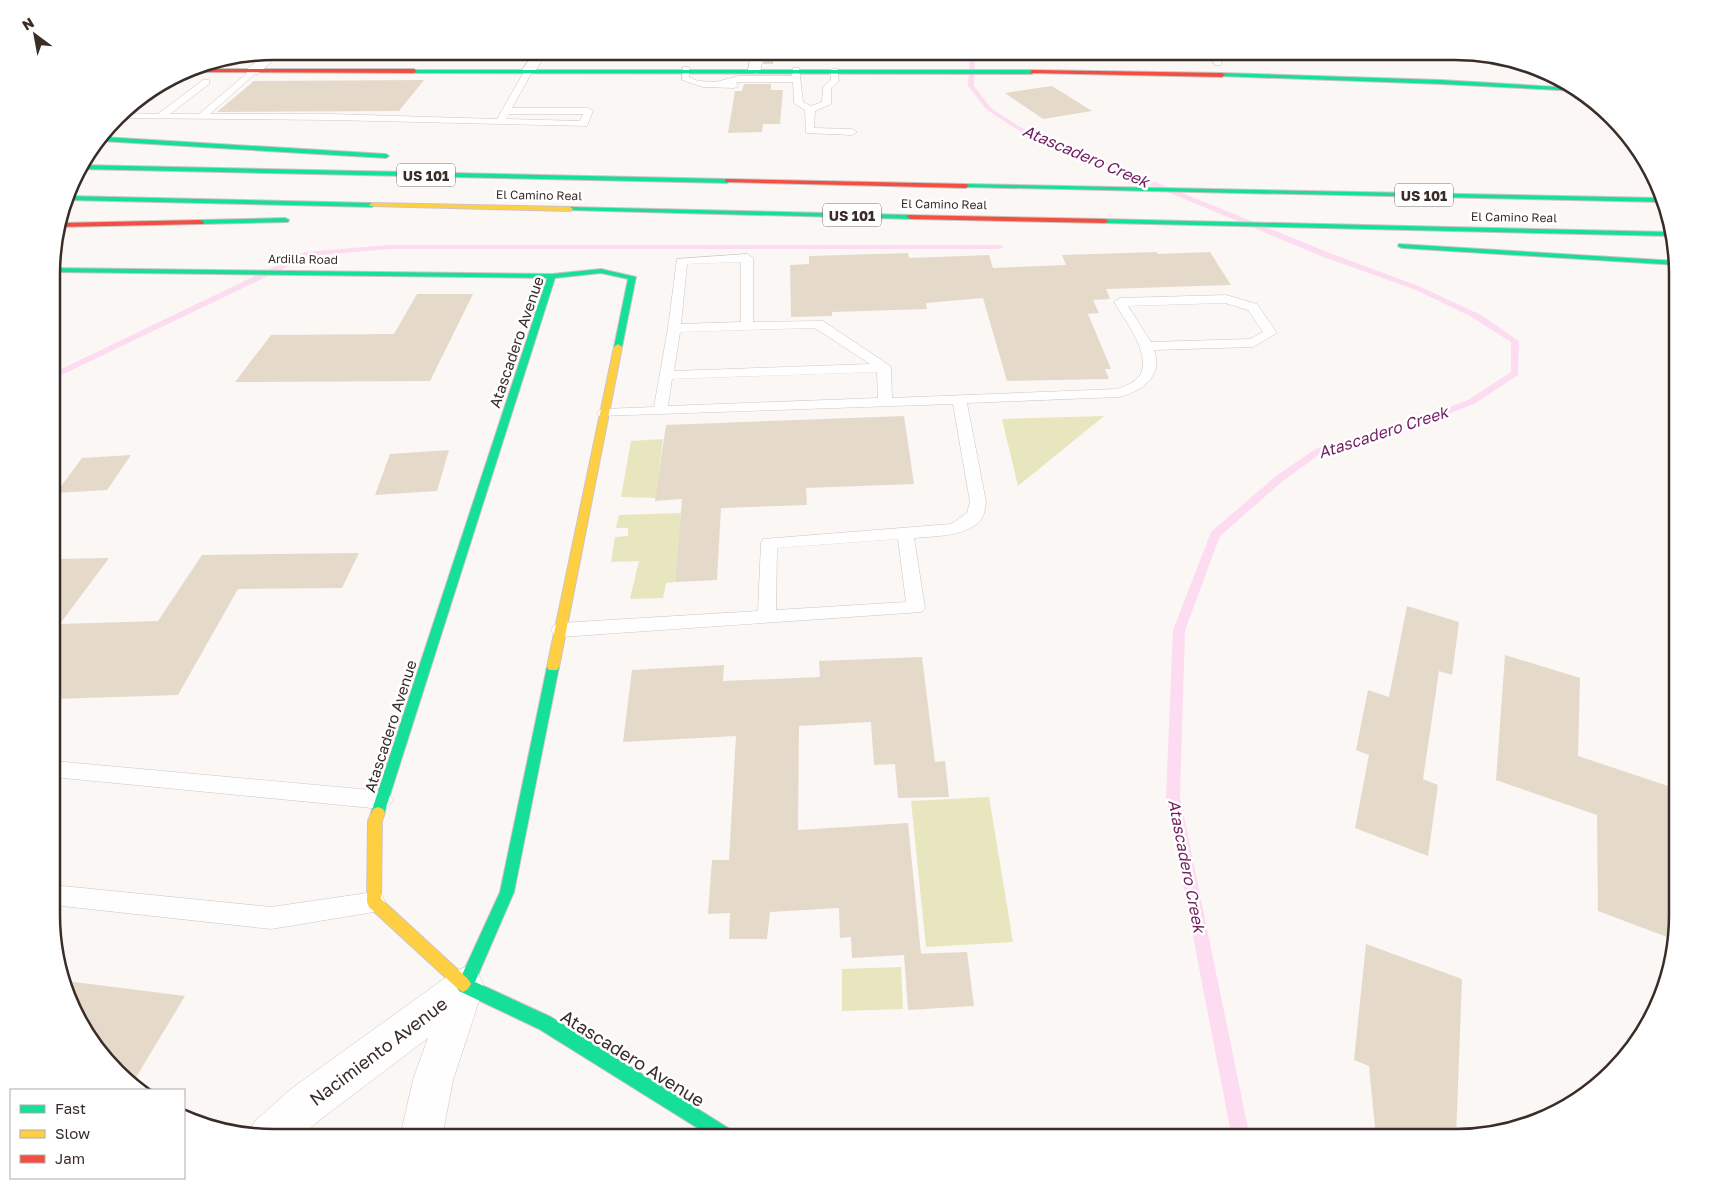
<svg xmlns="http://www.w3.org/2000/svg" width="1729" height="1189" viewBox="0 0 1729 1189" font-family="'Golos Text',sans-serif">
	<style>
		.green { fill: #e8e6be }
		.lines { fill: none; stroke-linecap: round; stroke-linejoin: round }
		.stream { fill: #fddcf2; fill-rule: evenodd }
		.building { fill: #e5d9ca }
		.lane-casing { stroke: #cdc5c2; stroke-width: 1 }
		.street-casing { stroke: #cdc5c2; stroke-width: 1 }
		.fast-casing { stroke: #cdc5c2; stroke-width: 2 }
		.slow-casing { stroke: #cdc5c2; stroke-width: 2 }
		.jam-casing { stroke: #cdc5c2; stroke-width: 2 }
		.lane { fill: #fefefe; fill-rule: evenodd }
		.street { fill: #fefefe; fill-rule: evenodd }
		.fast { fill: #16e098; fill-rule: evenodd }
		.slow { fill: #ffcf43; fill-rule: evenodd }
		.jam { fill: #f24e42; fill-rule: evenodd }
		.labels { text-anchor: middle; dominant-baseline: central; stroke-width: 5; stroke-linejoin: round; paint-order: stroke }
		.far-street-label { font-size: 12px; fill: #3a2d28; stroke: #fff }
		.shield { fill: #fff; stroke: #756c68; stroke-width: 1 }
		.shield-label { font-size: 14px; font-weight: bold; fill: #3a2d28 }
		.street-label { font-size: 15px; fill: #3a2d28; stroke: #fff }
		.water-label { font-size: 16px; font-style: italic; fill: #721f60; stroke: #fff }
		.near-street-label { font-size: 18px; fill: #3a2d28; stroke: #fff }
		.rim { fill: none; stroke: #3a2d28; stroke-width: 2.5 }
	</style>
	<rect width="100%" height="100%" fill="#fbf7f5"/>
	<g class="green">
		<polygon points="1104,416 1018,486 1002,419"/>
		<polygon points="663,439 656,498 621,497 631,441"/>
		<polygon points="681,513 675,582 666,583 663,598 630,599 639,561 611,562 615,537 628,536 628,528 616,528 619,515"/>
		<polygon points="989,797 1013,942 926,947 911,801"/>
		<polygon points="901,967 903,1009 842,1011 842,969"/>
	</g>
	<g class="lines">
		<g class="stream">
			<polygon points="970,52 975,52 974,86 991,108 1020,127 1327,252 1421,287 1481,315 1519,341 1518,375 1474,404 1419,425 1323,452 1284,480 1220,536 1185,630 1180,797 1250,1138 1232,1138 1166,797 1173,630 1211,532 1276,476 1317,448 1413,421 1468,400 1511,372 1511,342 1470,316 1416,290 1321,256 1016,129 987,110 968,86"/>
			<polygon points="388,245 1000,245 1004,247 1000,249 388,249 310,256 53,379 53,373 305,252"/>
		</g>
	</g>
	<g class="building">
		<polygon points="766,51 774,51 773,64 763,64"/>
		<polygon points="424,80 399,111 217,112 254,81"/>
		<polygon points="744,84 771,84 771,90 783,90 780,124 763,124 762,132 728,133 735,91 742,91"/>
		<polygon points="1052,86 1092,111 1043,119 1005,93"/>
		<polygon points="1156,252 1158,254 1210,252 1231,285 1106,289 1110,299 1093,300 1099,313 1088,314 1111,369 1105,369 1109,379 1007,381 983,298 926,303 927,309 832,312 832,316 791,317 790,265 809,264 809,256 908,253 909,258 989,255 993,268 1066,265 1062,255"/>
		<polygon points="417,294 473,294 430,381 235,382 271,335 394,334"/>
		<polygon points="904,416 914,484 806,488 807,505 721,508 717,580 675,582 682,499 655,501 666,425"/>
		<polygon points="449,450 437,491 375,495 390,454"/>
		<polygon points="131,455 107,490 56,493 82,458"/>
		<polygon points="359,553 342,588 238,589 178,695 53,699 53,559 109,558 60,624 158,621 202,555"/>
		<polygon points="1407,606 1459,622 1452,675 1439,671 1423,779 1438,785 1428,856 1355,828 1369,755 1356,750 1368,690 1389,697"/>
		<polygon points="1505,655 1580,678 1578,756 1677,789 1677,929 1675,940 1598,911 1597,815 1496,780"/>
		<polygon points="922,657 935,762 945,761 949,797 898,798 895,764 874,765 871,722 799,726 798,830 908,823 921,954 914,954 967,952 974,1006 908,1010 904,955 852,958 851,937 840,938 839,908 770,912 767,939 729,939 730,913 708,914 712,860 729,860 736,736 623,742 632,670 724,665 723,681 820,677 819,661"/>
		<polygon points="1366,944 1462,979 1456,1138 1376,1138 1369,1066 1354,1060"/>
		<polygon points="66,981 185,996 132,1084 81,1027"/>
	</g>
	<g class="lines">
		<defs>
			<g id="lane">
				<polygon points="387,51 396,51 387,59 383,57"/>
				<polygon points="1207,52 1215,52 1222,63 1221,65 1215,65"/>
				<path d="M529,67L533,70L512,108H588L593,111L587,126L331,120L118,118L122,113L158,114L203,80H209V84L170,114H199L253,68L257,71L256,73L210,114H331L497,119L525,70ZM509,114H583L580,121L506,119Z"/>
				<polygon points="683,67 689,67 689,77 698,81 716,82 738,76 792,76 793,68 799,68 803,102 811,106 822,102 823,87 831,80 830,70 837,68 839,81 831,88 831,104 815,111 814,128 852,129 857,132 852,135 806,133 805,110 794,103 793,82 739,82 736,83 738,85 737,87 734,88 703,87 682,80"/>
				<path d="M747,254L753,258V322L823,321L889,365L891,368L892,398L1117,389C1125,386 1135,383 1140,375C1152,354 1124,319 1114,302L1120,298L1226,295L1257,304L1277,333L1253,347L1154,350C1163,376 1143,391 1119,397L967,403L986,502C985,507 985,513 982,518C970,537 934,536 914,538L925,608L922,612L560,637L554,635L551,630L554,625L560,623L758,611L761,543L763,539L951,524L967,513L970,502L953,404L599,416L597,413L599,410L604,409L654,407L668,328L677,259ZM741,262V322L681,324L687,264ZM1225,303L1248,310L1263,332L1250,339L1151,342L1128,306ZM815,328L870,364L674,371L680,332ZM877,372L878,398L668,406L672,379ZM898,539L906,602L776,610L777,548Z"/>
				<polygon points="53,761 382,791 389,794 393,800 389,806 382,809 53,777"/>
				<polygon points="53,885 271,907 374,892 382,895 385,902 382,909 374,912 271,929 53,905"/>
			</g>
			<g id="street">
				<polygon points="274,51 283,51 258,74 248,74 246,71 248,68 267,53"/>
				<polygon points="535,51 548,51 534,73 524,73 522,70"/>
				<polygon points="752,51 764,51 760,73 755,74 748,70"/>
				<polygon points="465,967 478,973 484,986 453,1080 442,1137 400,1137 413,1080 428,1038 321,1119 300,1137 260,1137 249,1135 254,1122 291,1089 452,973"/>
			</g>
			<g id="fast">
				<polygon points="412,70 1032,70 1035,72 1032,74 414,73"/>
				<polygon points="1222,73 1441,80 1574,88 1579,91 1441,84 1220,76"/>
				<polygon points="103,137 386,154 389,156 386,158 101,141"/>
				<polygon points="82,165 727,179 730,181 727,183 79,169"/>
				<polygon points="966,184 1659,198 1660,202 964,187 963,186"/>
				<polygon points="68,196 372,203 375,205 372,207 67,200"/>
				<polygon points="570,207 911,215 915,217 911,219 568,210 568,208"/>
				<polygon points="285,218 289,220 288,222 200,224 196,222 200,220"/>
				<polygon points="1102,219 1669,232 1670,236 1105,223 1102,223"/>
				<polygon points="1399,244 1677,261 1677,265 1402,248 1398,246"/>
				<polygon points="53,268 552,274 601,269 636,277 622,347 618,350 614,347 628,279 601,273 555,278 383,817 378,819 373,817 371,813 547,278 53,272"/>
				<polygon points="553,662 557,664 559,667 514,892 475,982 551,1017 733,1131 735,1137 712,1137 539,1029 459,991 455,984 458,979 461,977 500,892 547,667 549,664"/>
			</g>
			<g id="slow">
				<polygon points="372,203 570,207 573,209 570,211 370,206 369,205"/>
				<polygon points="618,344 622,347 559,667 557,670 549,670 547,667 614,347"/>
				<polygon points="378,807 383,809 385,813 382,821 381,899 468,979 471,984 468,989 463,992 458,989 369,907 367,902 368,821 373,809"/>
			</g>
			<g id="jam">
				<polygon points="187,69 414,69 417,71 414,73 182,72"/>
				<polygon points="1032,70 1222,73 1225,75 1222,77 1030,73"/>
				<polygon points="727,179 966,184 969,186 966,188 725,182 725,180"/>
				<polygon points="908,215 1105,219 1109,221 1105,223 911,219 907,217"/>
				<polygon points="200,220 204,222 203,224 59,227 60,223"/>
			</g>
		</defs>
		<use href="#lane" class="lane-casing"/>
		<use href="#street" class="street-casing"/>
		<use href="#fast" class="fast-casing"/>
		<use href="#slow" class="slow-casing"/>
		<use href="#jam" class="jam-casing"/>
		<use href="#lane" class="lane"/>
		<use href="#street" class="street"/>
		<use href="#fast" class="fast"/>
		<use href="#slow" class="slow"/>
		<use href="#jam" class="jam"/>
	</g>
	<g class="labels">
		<g class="far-street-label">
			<text transform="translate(539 195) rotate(1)">El Camino Real</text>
			<text transform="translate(944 204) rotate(1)">El Camino Real</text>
			<text transform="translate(1514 217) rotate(1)">El Camino Real</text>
			<text transform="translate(303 259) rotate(1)">Ardilla Road</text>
		</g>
		<g class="shield">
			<rect x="397" y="163.5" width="58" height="23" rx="4"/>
			<rect x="1395" y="183.5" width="58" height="23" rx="4"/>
			<rect x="823" y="203.5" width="58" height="23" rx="4"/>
		</g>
		<g class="shield-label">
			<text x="426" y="175">US 101</text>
			<text x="1424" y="195">US 101</text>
			<text x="852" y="215">US 101</text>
		</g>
		<g class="street-label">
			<text transform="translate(516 342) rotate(-71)">Atascadero Avenue</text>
			<text transform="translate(390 726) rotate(-72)">Atascadero Avenue</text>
		</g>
		<g class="water-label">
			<text transform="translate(1086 156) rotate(23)">Atascadero Creek</text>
			<text transform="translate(1383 432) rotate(-18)">Atascadero Creek</text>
			<text transform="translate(1187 866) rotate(79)">Atascadero Creek</text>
		</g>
		<g class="near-street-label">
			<text transform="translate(378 1051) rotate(-37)">Nacimiento Avenue</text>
			<text transform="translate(633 1058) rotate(32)">Atascadero Avenue</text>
		</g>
	</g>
	<path d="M0 0H1729V1189H0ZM274 60H1455A214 214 0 0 1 1669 274V915A214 214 0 0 1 1455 1129H274A214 214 0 0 1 60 915V274A214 214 0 0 1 274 60Z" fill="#fff" fill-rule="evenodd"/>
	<path class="rim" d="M274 60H1455A214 214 0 0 1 1669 274V915A214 214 0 0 1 1455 1129H274A214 214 0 0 1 60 915V274A214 214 0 0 1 274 60Z"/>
	<rect x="10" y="1089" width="175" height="90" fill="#ffffff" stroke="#b0aba9"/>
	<rect x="20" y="1105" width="25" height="8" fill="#16e098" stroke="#b0aba9"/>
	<text x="55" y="1114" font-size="15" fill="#3a2d28">Fast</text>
	<rect x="20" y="1130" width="25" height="8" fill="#ffcf43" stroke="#b0aba9"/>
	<text x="55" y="1139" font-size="15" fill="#3a2d28">Slow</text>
	<rect x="20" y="1155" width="25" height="8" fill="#f24e42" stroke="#b0aba9"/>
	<text x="55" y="1164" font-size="15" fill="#3a2d28">Jam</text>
	<g transform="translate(35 35) rotate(328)" stroke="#ffffff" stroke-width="4" paint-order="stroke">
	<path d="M0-4L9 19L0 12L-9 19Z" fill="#3a2d28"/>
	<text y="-8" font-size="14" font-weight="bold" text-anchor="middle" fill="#3a2d28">N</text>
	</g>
</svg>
